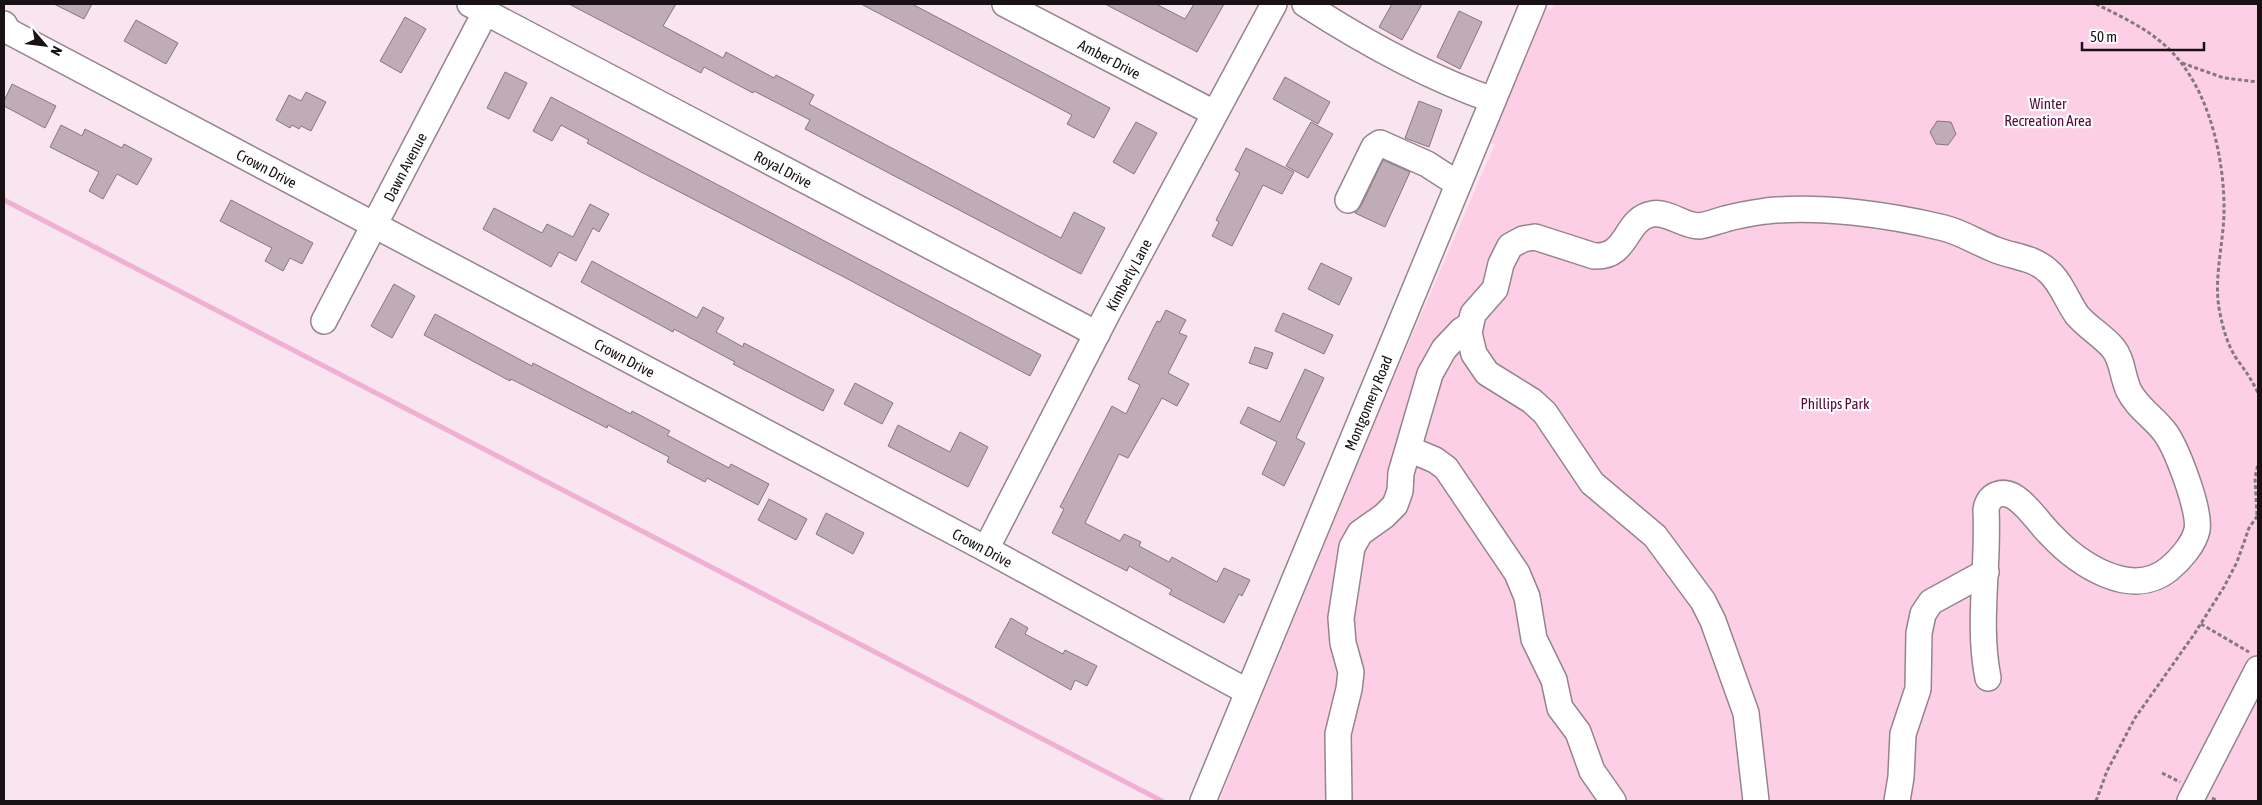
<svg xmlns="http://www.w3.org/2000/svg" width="2262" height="805" viewBox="0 0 2262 805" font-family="'Asap Condensed',sans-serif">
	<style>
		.green { fill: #fccfe7 }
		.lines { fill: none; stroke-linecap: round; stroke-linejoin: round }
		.stream { stroke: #f2afd4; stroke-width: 5 }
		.building { fill: #bfacb6; stroke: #88767f }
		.minor-casing { stroke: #96848d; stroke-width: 28 }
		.path { stroke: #85787e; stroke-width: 3; stroke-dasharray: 4 2.5; stroke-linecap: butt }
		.minor { stroke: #fff; stroke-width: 25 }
		.labels { text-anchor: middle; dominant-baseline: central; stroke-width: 4.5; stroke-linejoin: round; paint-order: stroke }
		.street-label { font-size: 15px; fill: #181215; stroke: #fff }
		.park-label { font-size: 15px; fill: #56073d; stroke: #fff }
	</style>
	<rect width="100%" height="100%" fill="#f9e5ef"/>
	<polygon class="green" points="1538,4 1551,10 1554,4 2258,4 2258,801 1219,801 1385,398 1495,144 1483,141"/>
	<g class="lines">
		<polyline class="stream" points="4,200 1162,801"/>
	</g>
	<g class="building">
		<polygon points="54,4 92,4 84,19"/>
		<polygon points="569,4 676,4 663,26 723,58 726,52 774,78 776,75 814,95 809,104 1061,238 1074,212 1105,228 1081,274 805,129 810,120 754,91 753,93 704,67 701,73"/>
		<polygon points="861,4 912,4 1110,108 1094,138 1067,124 1072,115"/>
		<polygon points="1105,4 1156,4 1185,19 1194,4 1224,4 1197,52"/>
		<polygon points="1392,4 1422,4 1402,40 1379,27"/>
		<polygon points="1459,11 1482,22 1460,69 1437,57"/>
		<polygon points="405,17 426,29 401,73 380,61"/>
		<polygon points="136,20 178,43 166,64 124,41"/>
		<polygon points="505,72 527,83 509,119 487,108"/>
		<polygon points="1285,77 1330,102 1318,124 1273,99"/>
		<polygon points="12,84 56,106 45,128 4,106 4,101"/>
		<polygon points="306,92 326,102 311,131 301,126 299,129 292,125 290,128 276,120 289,95 301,101"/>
		<polygon points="551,97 1041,355 1030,376 842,276 641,172 587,143 589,140 561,125 552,141 533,131"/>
		<polygon points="1419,101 1442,110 1429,147 1405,138"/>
		<polygon points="1937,121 1951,122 1956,134 1948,145 1936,144 1930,132"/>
		<polygon points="1136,122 1157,133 1134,174 1113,162"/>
		<polygon points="1311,122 1333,134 1308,178 1286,166"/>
		<polygon points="61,125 82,136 85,129 122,148 124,144 152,159 137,185 117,174 103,199 89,191 99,172 50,147"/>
		<polygon points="1246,148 1294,172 1282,194 1263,185 1232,246 1212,236 1219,222 1216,220 1240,173 1235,170"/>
		<polygon points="1383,160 1410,172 1385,227 1355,213 1361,206"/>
		<polygon points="231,200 313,243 302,264 290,258 283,271 265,261 272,248 220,221"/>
		<polygon points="590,204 609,214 599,232 593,228 576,261 559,252 551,267 483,229 494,208 542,233 547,224 573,237"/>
		<polygon points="592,261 697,318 703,307 724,318 716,332 743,347 744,343 834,390 823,411 733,364 735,362 674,329 673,332 581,282"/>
		<polygon points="1321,263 1352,278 1339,305 1308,289"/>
		<polygon points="394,284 415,296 392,338 371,326"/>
		<polygon points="1166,310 1186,320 1179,333 1187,336 1168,373 1189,384 1177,406 1162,398 1128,458 1119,454 1085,523 1120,541 1124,534 1141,542 1139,546 1169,562 1172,557 1217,582 1224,568 1250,580 1242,596 1239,594 1224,623 1169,594 1172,590 1129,566 1127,571 1052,533 1064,509 1060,507 1112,406 1126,414 1140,385 1128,379 1157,321 1160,322"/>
		<polygon points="1283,313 1333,335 1324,354 1275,331"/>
		<polygon points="435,314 532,366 533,363 631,414 632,411 670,431 667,435 729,468 731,464 769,484 758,505 707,478 705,482 667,462 669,457 608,425 607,428 511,379 510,381 424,335"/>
		<polygon points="1255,347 1273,353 1267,369 1249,363"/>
		<polygon points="1305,369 1324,378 1296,438 1305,443 1284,486 1262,474 1277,442 1240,423 1248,407 1280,422"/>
		<polygon points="855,383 893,403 882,424 844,404"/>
		<polygon points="898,425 950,452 960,432 988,447 968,487 888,446"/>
		<polygon points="769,499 807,519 796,540 758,520"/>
		<polygon points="826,513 864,533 853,554 816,534"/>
		<polygon points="1011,618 1028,628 1025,634 1063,654 1065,650 1097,666 1087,686 1075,680 1071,690 995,647"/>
	</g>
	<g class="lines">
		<defs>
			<g id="minor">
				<path id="s1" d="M470,4L1097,334"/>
				<path id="s2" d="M1005,4L1214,113"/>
				<path d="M1305,4C1364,42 1426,77 1493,100"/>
				<path id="s3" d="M4,24L8,31L986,549L1248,692"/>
				<polyline points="1348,200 1374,147 1380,143 1427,164 1458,184"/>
				<path id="s4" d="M324,321L485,13"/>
				<polyline points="1409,449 1435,460 1446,468 1517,573 1527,597 1534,639 1554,680 1560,708 1578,732 1592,771 1613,801"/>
				<path id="s5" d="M986,549L1107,314L1274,4"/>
				<path id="s6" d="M1203,801L1533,4"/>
				<polyline points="1339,801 1338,734 1349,689 1351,672 1343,643 1341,618 1352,547 1360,533 1384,516 1395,505 1400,491 1401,473 1430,374 1444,349 1462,330 1470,325"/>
				<path d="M1756,801L1746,713L1713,621L1703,601L1655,536L1592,483L1545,413L1532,401L1487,373L1474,354L1469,333L1473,314L1495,289L1501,264L1510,246L1523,239L1535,237L1594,256C1629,258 1624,219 1652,214C1668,211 1683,226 1699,226C1708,225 1717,221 1725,219C1739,215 1752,213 1766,211C1820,205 1891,215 1944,228C1963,233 1978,243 1996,250C2014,257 2033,257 2048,271C2061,282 2067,301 2077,315C2088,328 2103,336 2113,348C2123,360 2122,377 2129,391C2137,407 2153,417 2164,431C2176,446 2201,511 2197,530C2194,544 2180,560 2169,569C2131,600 2078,564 2050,534C2039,523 2029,507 2016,498C2003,489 1988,494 1986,510C1989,566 1977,623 1988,678"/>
				<polyline points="1897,801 1901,777 1903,734 1918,689 1919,633 1923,614 1931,602 1986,572"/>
				<polyline points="2190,801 2258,669"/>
			</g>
		</defs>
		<use href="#minor" class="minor-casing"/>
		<g class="path">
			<path d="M2096,4C2118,15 2142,26 2161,42C2208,80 2225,157 2224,214C2223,245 2214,278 2219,308C2222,325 2227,344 2236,358C2245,370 2252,380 2258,393"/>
			<polyline points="2182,63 2224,78 2258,82"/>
			<polyline points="2257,515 2255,478 2258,464"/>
			<polyline points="2201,624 2249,652"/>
			<polyline points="2162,773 2180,782"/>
			<polyline points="2212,798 2218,801"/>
			<polyline points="2096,801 2107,771 2135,718 2195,633 2224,587 2237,562 2249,528 2258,515"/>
		</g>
		<use href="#minor" class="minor"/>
	</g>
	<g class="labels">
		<g class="street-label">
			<text stroke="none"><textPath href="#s2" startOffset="118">Amber Drive</textPath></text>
			<text stroke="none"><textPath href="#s4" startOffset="174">Dawn Avenue</textPath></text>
			<text stroke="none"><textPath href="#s3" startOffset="301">Crown Drive</textPath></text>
			<text stroke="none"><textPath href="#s1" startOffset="354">Royal Drive</textPath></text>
			<text stroke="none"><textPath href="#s5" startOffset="309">Kimberly Lane</textPath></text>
			<text stroke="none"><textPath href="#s3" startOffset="706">Crown Drive</textPath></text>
			<text stroke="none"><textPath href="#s6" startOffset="431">Montgomery Road</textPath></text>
			<text stroke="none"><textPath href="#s3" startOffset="1111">Crown Drive</textPath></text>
		</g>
		<g class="park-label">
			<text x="2048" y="103">Winter<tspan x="2048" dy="17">Recreation Area</tspan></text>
			<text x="1835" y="403">Phillips Park</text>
		</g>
	</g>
	<rect width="2262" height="805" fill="none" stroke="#181215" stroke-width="10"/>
	<g transform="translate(45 45) rotate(118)" stroke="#ffffff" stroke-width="4" paint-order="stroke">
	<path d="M0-4L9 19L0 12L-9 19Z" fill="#181215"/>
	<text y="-8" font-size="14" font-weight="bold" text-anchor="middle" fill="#181215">N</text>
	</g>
	<path d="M2082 42v8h122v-8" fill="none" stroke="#181215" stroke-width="2.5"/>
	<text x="2090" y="42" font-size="15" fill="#181215" stroke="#ffffff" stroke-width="4" paint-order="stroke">50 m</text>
</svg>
